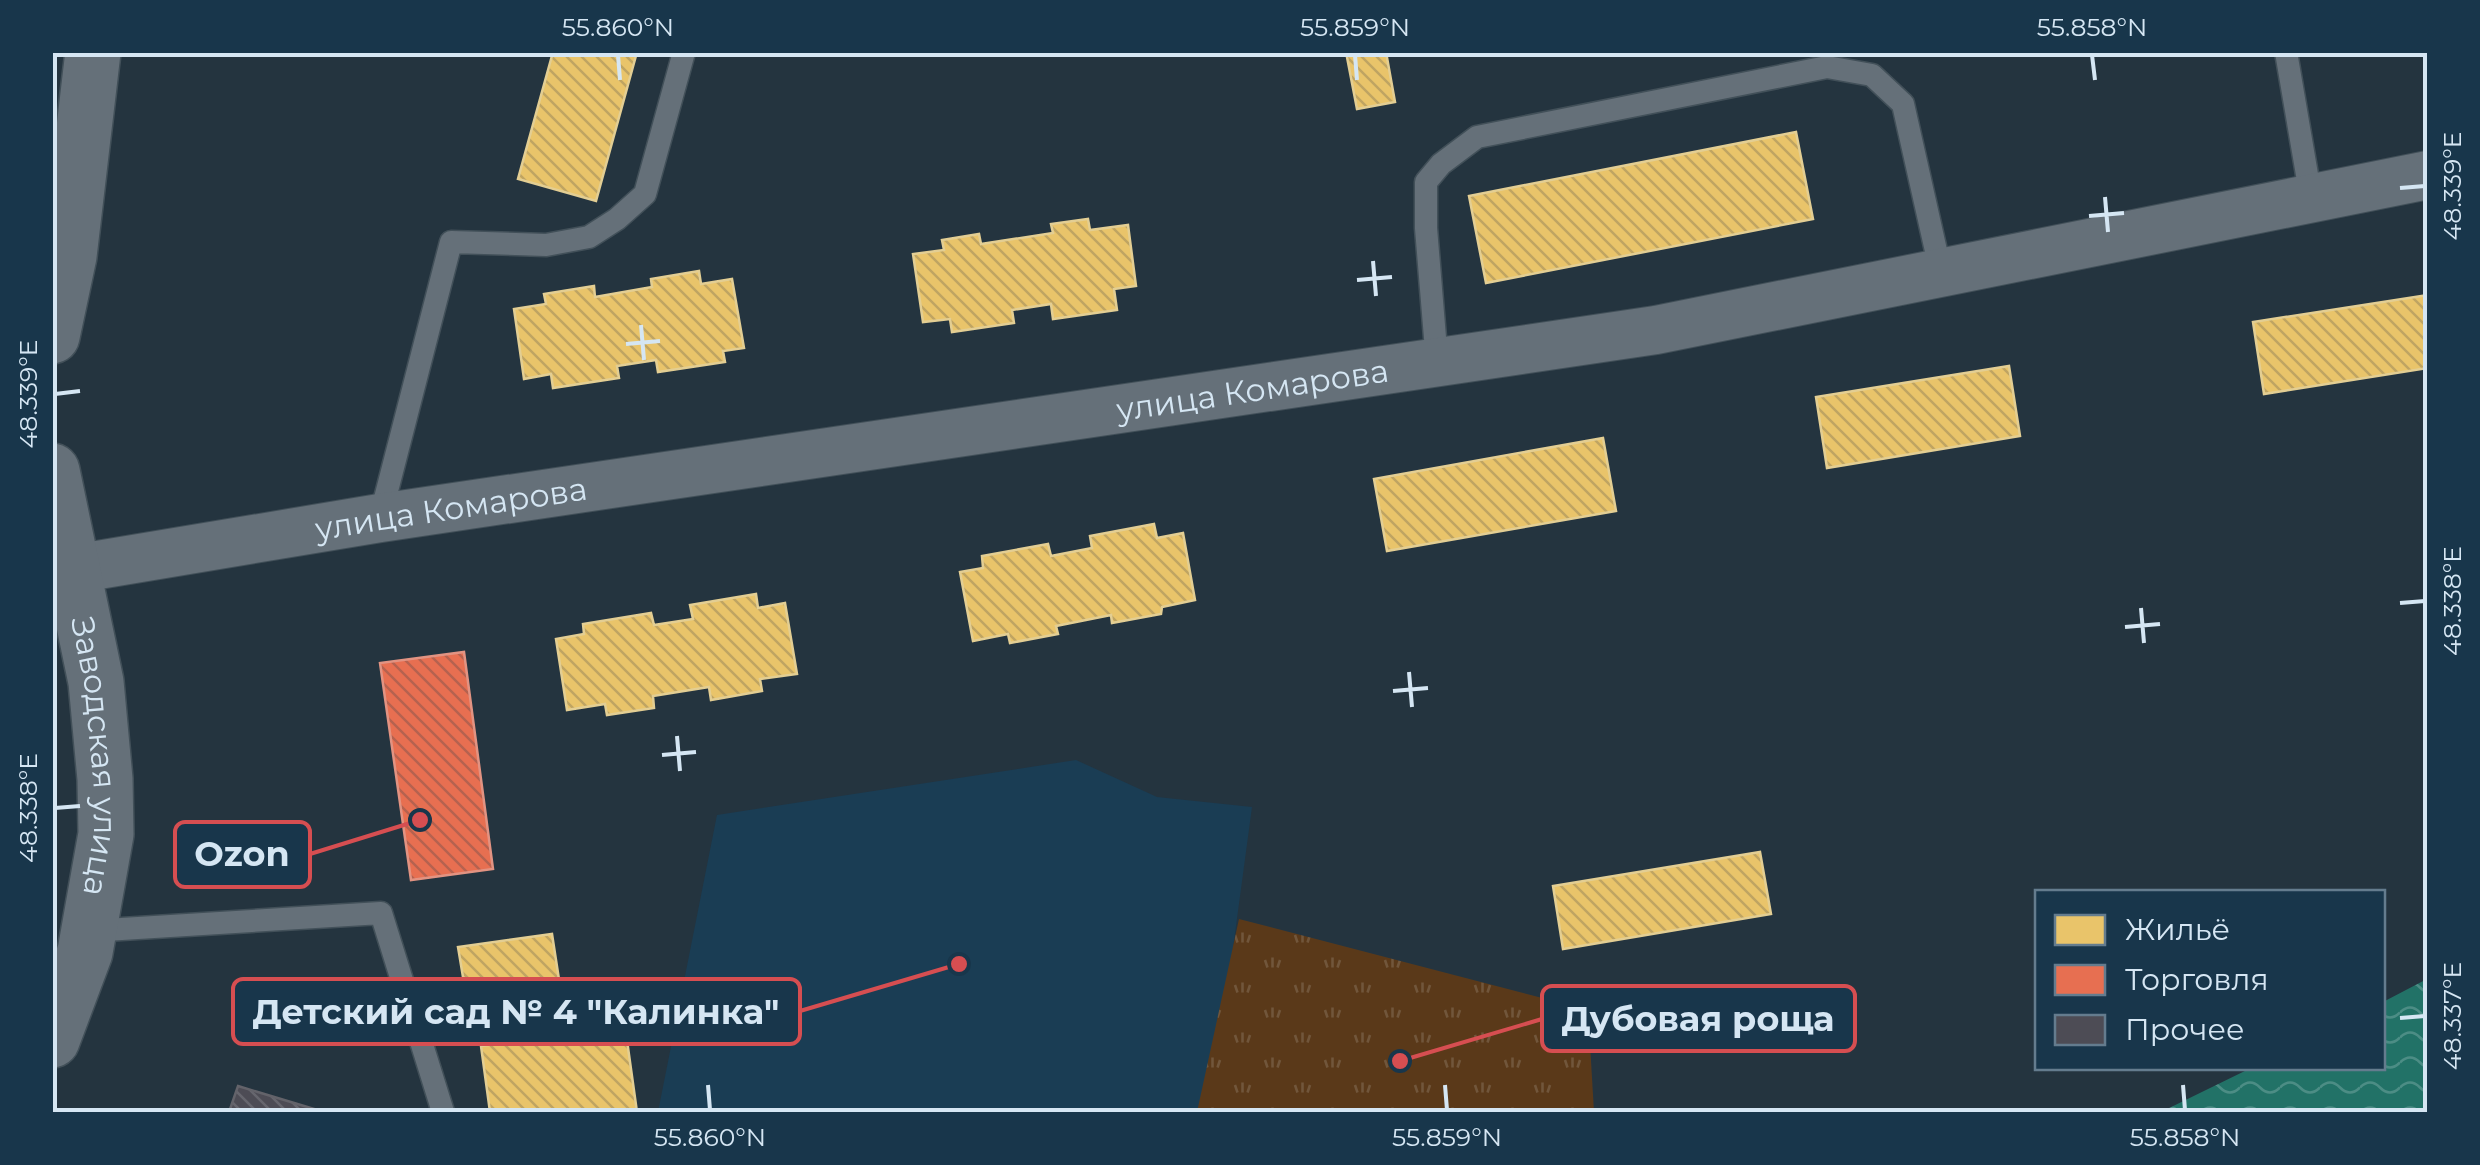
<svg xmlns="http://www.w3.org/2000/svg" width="2480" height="1165" viewBox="0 0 2480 1165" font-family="Montserrat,sans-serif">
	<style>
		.built { fill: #1a3d54 }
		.grass { fill: url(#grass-tufts) }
		.water { fill: url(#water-waves) }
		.homes { fill: url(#homes-back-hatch); stroke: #e3ce93; stroke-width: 2.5 }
		.shops { fill: url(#shops-back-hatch); stroke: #e29382; stroke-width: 2.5 }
		.building { fill: url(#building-back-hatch); stroke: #63636a; stroke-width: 2.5 }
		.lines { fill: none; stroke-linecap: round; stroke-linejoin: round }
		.lane-casing { stroke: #425059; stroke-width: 25 }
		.street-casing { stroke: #425059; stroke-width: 50 }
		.secondary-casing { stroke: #425059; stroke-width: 58 }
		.lane { stroke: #657079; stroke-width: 22 }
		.street { stroke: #657079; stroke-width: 48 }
		.secondary { stroke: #657079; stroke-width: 55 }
		.ticks { fill: none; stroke: #d5e6f3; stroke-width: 4 }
		.labels { text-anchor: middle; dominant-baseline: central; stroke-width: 10; stroke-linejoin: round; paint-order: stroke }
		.street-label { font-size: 32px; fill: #d5e6f3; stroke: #18364b }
		.leader { fill: none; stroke: #d64e51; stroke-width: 4 }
		.callout-dot { fill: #d64e51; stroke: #18364b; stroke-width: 4 }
		.callout { fill: #18364b; stroke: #d64e51; stroke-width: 4 }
		.callout-label { font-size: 35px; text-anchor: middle; font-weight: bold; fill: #d5e6f3 }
		.neatline { fill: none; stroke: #d5e6f3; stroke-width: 4 }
		.ticks-label { font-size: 25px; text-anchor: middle; fill: #d5e6f3 }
	</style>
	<defs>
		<pattern id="grass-tufts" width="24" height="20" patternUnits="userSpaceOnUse" patternTransform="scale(2.5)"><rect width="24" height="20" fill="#5a3919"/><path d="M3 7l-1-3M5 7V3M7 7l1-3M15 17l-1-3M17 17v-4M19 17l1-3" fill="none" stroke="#71563b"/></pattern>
		<pattern id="water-waves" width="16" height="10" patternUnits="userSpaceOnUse" patternTransform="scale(2.5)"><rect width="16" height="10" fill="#227267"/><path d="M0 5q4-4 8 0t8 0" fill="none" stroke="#4c8d85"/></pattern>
		<pattern id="homes-back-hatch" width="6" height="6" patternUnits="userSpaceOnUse" patternTransform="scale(2.5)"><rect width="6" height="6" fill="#e9c46a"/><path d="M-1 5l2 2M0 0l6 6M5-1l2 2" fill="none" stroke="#bfa462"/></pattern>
		<pattern id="shops-back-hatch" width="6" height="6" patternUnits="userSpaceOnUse" patternTransform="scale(2.5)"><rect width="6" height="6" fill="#e76f51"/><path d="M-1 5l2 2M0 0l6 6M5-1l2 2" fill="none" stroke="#b5624f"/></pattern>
		<pattern id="building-back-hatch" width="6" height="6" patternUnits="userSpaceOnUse" patternTransform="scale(2.5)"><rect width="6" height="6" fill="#4d4c55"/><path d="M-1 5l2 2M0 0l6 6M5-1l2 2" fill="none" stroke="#66666e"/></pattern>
	</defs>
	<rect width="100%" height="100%" fill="#24343f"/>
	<polygon class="built" points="1076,760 1157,797 1252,807 1211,1112 658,1112 717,815"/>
	<polygon class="grass" points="1239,919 1588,1010 1594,1112 1197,1112"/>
	<polygon class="water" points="2427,979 2427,1112 2161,1112 2251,1068 2382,1068 2383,1002"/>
	<g class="homes">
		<polygon points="553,52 637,52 596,201 518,179"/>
		<polygon points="1346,52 1386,52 1395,102 1357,109"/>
		<polygon points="1796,132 1813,219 1486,283 1469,196"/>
		<polygon points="1088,219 1090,230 1128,225 1136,286 1114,289 1117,310 1053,319 1051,304 1012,310 1014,323 952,332 950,319 923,322 913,254 944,250 942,240 979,234 981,244 1053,233 1051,224"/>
		<polygon points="699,271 701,284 732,279 744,348 723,351 725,362 658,372 656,360 617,366 619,378 553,388 551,374 524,379 514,309 546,304 544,294 594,286 595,297 652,287 651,279"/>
		<polygon points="2428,295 2428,368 2264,394 2253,322"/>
		<polygon points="2009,366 2020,436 1827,468 1816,397"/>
		<polygon points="1603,438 1616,511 1387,551 1374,479"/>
		<polygon points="1154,524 1157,538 1183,533 1195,600 1162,607 1161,614 1112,623 1111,615 1056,626 1058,634 1010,643 1008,634 973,641 960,572 983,568 982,556 1048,544 1051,556 1092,548 1090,536"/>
		<polygon points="756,594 758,608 785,603 797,674 760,679 762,691 711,700 709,687 653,696 654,708 607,715 605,704 567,710 556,639 584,634 583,624 651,613 654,625 693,619 690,605"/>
		<polygon points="1760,852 1771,914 1563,949 1553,886"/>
		<polygon points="552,934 562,999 469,1013 458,947"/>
		<polygon points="625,1026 637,1112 490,1112 481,1046"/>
	</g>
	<polygon class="shops" points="464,652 493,869 411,880 380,663"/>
	<polygon class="building" points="238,1086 324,1112 229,1112"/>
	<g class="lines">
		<defs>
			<g id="lane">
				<polyline points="2286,52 2311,198"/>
				<polyline points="1437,362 1426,228 1426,182 1441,164 1477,137 1827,67 1872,75 1903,104 1941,273"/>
				<polyline points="380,518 451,242 546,245 589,237 617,219 645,194 684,52"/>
				<polyline points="89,931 381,913 443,1112"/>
			</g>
			<g id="street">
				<path id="s1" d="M74,569L380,518L1656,330L2428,175"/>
			</g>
			<g id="secondary">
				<polyline points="52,336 69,256 93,52"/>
				<path id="s2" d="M52,471L96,682L105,779L106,834L85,952L52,1040"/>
			</g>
		</defs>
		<use href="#lane" class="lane-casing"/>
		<use href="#street" class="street-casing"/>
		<use href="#secondary" class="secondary-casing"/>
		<use href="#lane" class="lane"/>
		<use href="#street" class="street"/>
		<use href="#secondary" class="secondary"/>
	</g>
	<path class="ticks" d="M618,55L620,80M1355,55L1357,80M2092,55L2095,80M2400,188L2425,186M2105,197L2108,232M2089,216L2124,213M1373,261L1376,296M1357,280L1392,277M641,325L644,360M626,344L660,341M55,394L80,391M2400,603L2425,601M2141,608L2144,643M2125,627L2160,624M1409,672L1412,707M1393,691L1428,688M677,736L680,771M662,755L696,752M55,808L80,806M2400,1018L2425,1016M708,1085L710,1110M1445,1085L1447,1110M2183,1085L2185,1110"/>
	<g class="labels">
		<g class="street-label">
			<text stroke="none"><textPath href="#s1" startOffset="1192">улица Комарова</textPath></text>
			<text stroke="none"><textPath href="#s1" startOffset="382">улица Комарова</textPath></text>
			<text stroke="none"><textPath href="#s2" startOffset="290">Заводская улица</textPath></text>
		</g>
	</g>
	<path class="leader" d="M420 820L310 854M959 964L800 1011M1400 1061L1542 1019"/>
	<g class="callout-dot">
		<circle cx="420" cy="820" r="10"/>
		<circle cx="959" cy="964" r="10"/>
		<circle cx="1400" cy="1061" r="10"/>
	</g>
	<g class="callout">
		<rect x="175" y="822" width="135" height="65" rx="10"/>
		<rect x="233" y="979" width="567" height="65" rx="10"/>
		<rect x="1542" y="986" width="313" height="65" rx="10"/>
	</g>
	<g class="callout-label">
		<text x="242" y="866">Ozon</text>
		<text x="516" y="1024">Детский сад № 4 "Калинка"</text>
		<text x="1698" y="1031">Дубовая роща</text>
	</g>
	<rect width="2480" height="1165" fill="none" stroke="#18364b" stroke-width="110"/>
	<rect x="2035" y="890" width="350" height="180" fill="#18364b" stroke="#647c8e" stroke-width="2.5"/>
	<rect x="2055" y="915" width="50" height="30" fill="#e9c46a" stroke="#647c8e" stroke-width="2.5"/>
	<text x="2125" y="940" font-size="30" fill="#d5e6f3">Жильё</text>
	<rect x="2055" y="965" width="50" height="30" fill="#e76f51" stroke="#647c8e" stroke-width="2.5"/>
	<text x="2125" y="990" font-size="30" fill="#d5e6f3">Торговля</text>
	<rect x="2055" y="1015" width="50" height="30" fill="#4d4c55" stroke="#647c8e" stroke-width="2.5"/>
	<text x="2125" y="1040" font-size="30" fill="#d5e6f3">Прочее</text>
	<rect x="55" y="55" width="2370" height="1055" class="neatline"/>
	<g class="ticks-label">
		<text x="618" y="36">55.860°N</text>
		<text x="1355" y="36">55.859°N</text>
		<text x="2092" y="36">55.858°N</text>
		<text transform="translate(2452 186) rotate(-90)" y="9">48.339°E</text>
		<text transform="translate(28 394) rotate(-90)" y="9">48.339°E</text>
		<text transform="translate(2452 601) rotate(-90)" y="9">48.338°E</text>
		<text transform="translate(28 808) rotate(-90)" y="9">48.338°E</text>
		<text transform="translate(2452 1016) rotate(-90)" y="9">48.337°E</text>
		<text x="710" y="1146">55.860°N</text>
		<text x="1447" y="1146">55.859°N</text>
		<text x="2185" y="1146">55.858°N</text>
	</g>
</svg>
